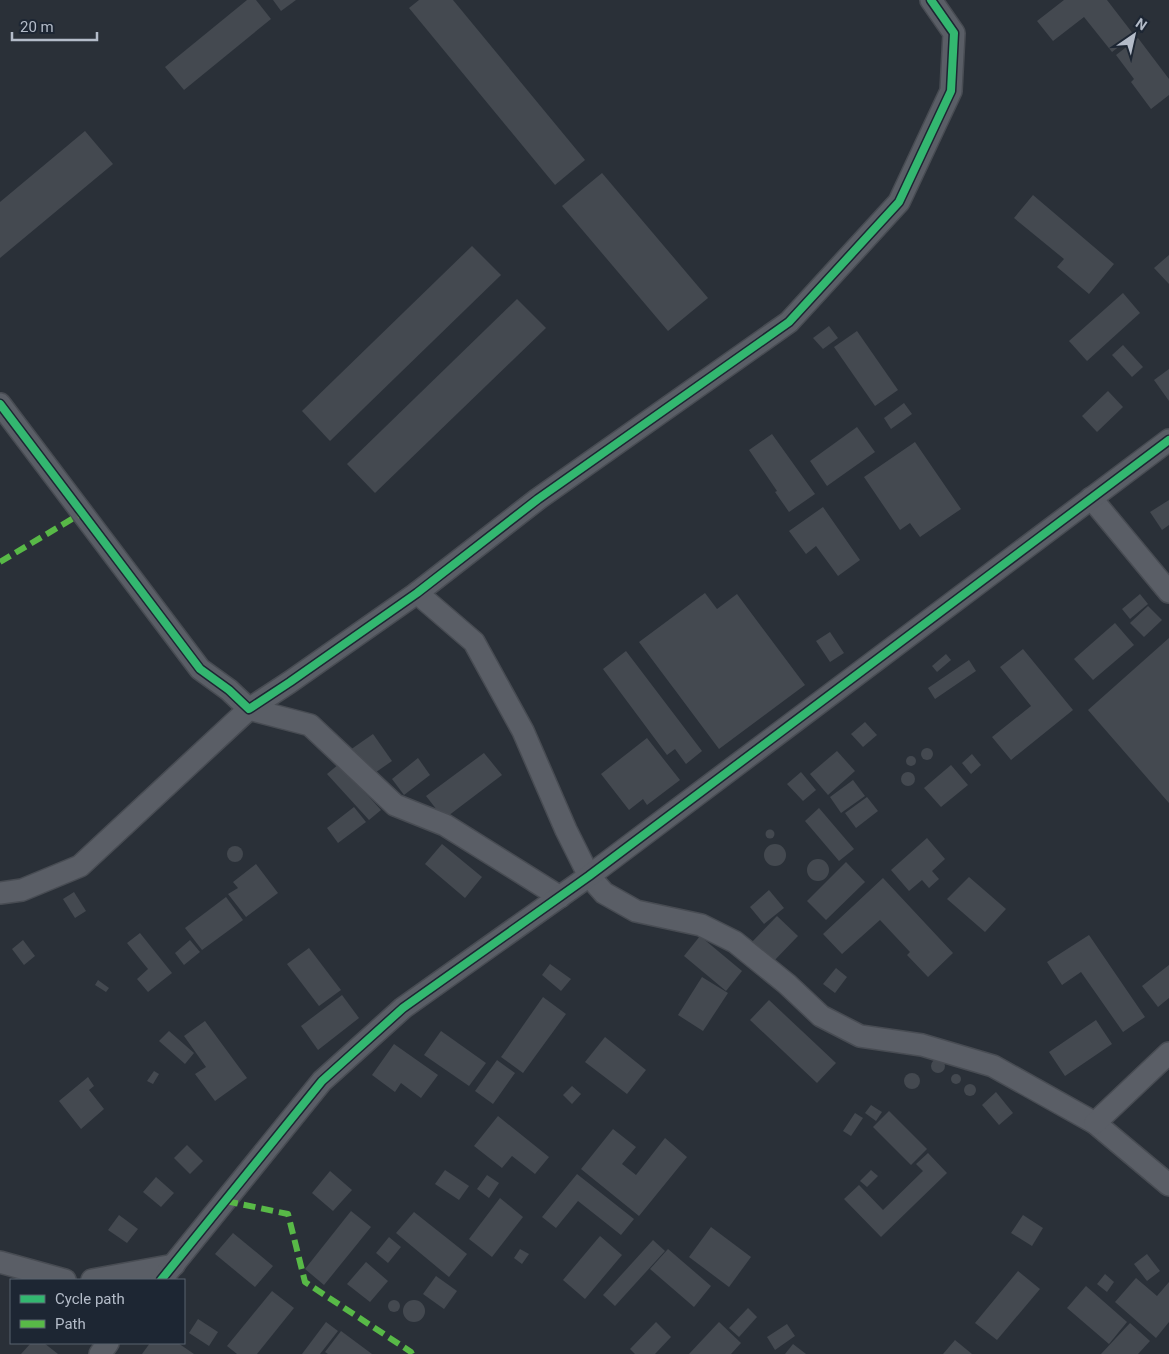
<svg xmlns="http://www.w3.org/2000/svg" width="1169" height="1354" viewBox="0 0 1169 1354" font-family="Roboto,sans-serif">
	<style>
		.building { fill: #444950 }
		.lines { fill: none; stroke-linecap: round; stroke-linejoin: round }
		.street-casing { stroke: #484c53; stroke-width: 24 }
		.street { stroke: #5a5e66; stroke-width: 21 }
		.quiet { stroke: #58b947; stroke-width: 6; stroke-dasharray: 12 6; stroke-linecap: butt }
		.cycleway-casing { stroke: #1d2633; stroke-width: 11 }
		.cycleway { stroke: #33b770; stroke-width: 8 }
	</style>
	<rect width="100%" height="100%" fill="#2a3038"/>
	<g class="building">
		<polygon points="247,0 256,0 271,19 184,90 165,67"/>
		<polygon points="273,0 296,0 281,11"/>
		<polygon points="419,0 453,0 585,160 555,185 409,8"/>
		<polygon points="1064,0 1107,0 1134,35 1112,52 1084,17 1053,41 1037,21"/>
		<polygon points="1138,38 1169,79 1169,95 1151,109 1131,82 1134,79 1116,55"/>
		<polygon points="85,131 113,164 0,258 0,202"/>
		<polygon points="602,173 708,298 668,331 562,206"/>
		<polygon points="1033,195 1114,264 1089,294 1057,267 1064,259 1014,218"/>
		<polygon points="472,246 501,275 330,441 302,411"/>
		<polygon points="1169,255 1169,284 1154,268"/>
		<polygon points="1123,293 1140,313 1087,361 1069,341"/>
		<polygon points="517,299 546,328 375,493 347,464"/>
		<polygon points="829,326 838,338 823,349 813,338"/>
		<polygon points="857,331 898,390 875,406 834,347"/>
		<polygon points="1123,345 1143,367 1132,377 1112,355"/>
		<polygon points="1169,369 1169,401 1154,380"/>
		<polygon points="1108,391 1123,407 1097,432 1082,416"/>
		<polygon points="904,403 912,414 891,429 884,418"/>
		<polygon points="857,427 875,452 827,486 810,461"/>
		<polygon points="772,434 815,494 789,512 775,492 777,491 749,450"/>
		<polygon points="915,442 961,509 920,537 910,523 900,530 864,477"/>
		<polygon points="1169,500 1169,525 1162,530 1150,512"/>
		<polygon points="823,507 860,560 838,576 816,546 806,554 789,531"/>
		<polygon points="705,593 717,609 737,594 805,685 719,749 639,642"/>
		<polygon points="1140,594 1148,604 1130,619 1122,609"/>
		<polygon points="1148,606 1162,620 1144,637 1130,623"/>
		<polygon points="1115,623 1134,645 1093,680 1074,659"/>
		<polygon points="830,632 844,653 830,662 816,641"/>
		<polygon points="1169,638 1169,803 1088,710"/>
		<polygon points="1023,649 1073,710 1011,760 992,737 1031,706 1000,667"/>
		<polygon points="626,651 702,751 686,764 675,749 667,755 603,669"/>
		<polygon points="946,654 951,660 937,672 932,666"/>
		<polygon points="969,660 976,671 935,699 928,688"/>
		<polygon points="865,722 877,735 863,747 851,734"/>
		<polygon points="373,734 392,761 369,777 350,750"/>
		<polygon points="647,738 680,780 647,805 643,799 629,810 601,774"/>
		<circle cx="927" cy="754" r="6"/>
		<polygon points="837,751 855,771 828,795 810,774"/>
		<polygon points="484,753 502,775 444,819 426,796"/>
		<polygon points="972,754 981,765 971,774 962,763"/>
		<circle cx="911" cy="761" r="5"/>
		<polygon points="418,758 430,775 404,795 392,779"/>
		<polygon points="339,764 381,810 369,820 327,774"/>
		<polygon points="951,765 968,785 941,807 924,788"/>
		<circle cx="908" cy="779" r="7"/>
		<polygon points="801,772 816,790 803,801 787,784"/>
		<polygon points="853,780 865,796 841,813 830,797"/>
		<polygon points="867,797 878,811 856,828 845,813"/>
		<polygon points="354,807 366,822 338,843 327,828"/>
		<polygon points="819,808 854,849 839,861 805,821"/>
		<circle cx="770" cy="834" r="4.5"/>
		<polygon points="927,838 945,859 932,871 939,879 929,888 922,880 909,891 891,870"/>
		<polygon points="442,844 482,877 465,898 425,864"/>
		<circle cx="775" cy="855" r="11"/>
		<circle cx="235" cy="854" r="8"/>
		<circle cx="818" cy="870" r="11"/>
		<polygon points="846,862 865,882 826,920 807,901"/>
		<polygon points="256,864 278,893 246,917 228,894 238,888 233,882"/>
		<polygon points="969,877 1006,909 985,932 947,899"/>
		<polygon points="883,878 953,953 928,977 907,955 910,952 880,920 842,954 823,934"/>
		<polygon points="769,890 784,908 764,924 750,907"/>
		<polygon points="74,892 86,911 75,918 63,899"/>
		<polygon points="226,897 243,920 202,950 185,928"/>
		<polygon points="777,916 798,936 772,963 751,943"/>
		<polygon points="140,933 172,973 148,992 137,979 148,969 127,943"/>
		<polygon points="1089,935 1145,1017 1123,1032 1081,972 1062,985 1047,962"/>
		<polygon points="700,936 742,971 726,991 684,956"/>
		<polygon points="23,940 35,956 24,965 12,949"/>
		<polygon points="190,940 200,952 184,965 175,953"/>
		<polygon points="309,948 341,990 319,1006 287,964"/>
		<polygon points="550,964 571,979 561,991 542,975"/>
		<polygon points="1169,965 1169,998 1158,1007 1142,986"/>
		<polygon points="836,968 847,977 835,993 823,984"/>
		<polygon points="702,977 728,993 703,1031 678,1015"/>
		<polygon points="98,980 109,988 106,992 95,985"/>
		<polygon points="342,995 359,1018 318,1050 301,1026"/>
		<polygon points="543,997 566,1014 523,1073 501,1057"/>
		<polygon points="769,1000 836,1063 817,1083 750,1020"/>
		<polygon points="1096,1020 1112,1044 1065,1076 1049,1052"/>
		<polygon points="205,1021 247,1078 215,1101 195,1074 206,1067 184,1036"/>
		<polygon points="169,1031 194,1053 185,1064 159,1041"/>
		<polygon points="441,1031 486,1063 469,1086 424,1055"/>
		<polygon points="605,1037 646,1070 627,1094 585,1062"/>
		<polygon points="394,1044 438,1075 421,1098 401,1083 395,1092 372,1075"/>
		<circle cx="938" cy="1066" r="7"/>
		<polygon points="497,1060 515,1073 493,1104 475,1091"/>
		<polygon points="154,1071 159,1074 153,1084 147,1081"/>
		<circle cx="912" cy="1081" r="8"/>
		<circle cx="956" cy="1079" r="5"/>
		<polygon points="88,1077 94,1086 89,1090 104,1109 81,1129 59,1101"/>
		<circle cx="970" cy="1090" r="6"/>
		<polygon points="572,1086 581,1094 572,1104 563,1095"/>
		<polygon points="996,1092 1013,1113 999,1125 982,1105"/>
		<polygon points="871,1105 882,1112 876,1121 865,1113"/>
		<polygon points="889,1111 927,1149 911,1165 873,1127"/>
		<polygon points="855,1113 863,1118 851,1136 843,1131"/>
		<polygon points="498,1116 549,1157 535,1174 512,1156 502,1168 474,1146"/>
		<polygon points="613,1129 636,1147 622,1164 636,1175 665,1138 687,1157 639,1216 581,1169"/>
		<polygon points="187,1145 203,1161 190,1174 174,1158"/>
		<polygon points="928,1153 947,1173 881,1237 844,1199 859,1185 883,1210 923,1171 916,1164"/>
		<polygon points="445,1170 469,1186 459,1200 435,1184"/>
		<polygon points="871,1170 878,1176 867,1187 860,1181"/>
		<polygon points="330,1171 352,1190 333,1211 312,1193"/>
		<polygon points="577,1174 634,1219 621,1235 578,1201 556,1228 542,1217"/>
		<polygon points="487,1175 499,1183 489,1198 477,1189"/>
		<polygon points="156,1177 174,1193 161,1207 143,1192"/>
		<polygon points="500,1198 523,1217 492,1257 469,1239"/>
		<polygon points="351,1211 371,1227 324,1285 305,1269"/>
		<polygon points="414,1212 467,1254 449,1277 396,1233"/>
		<polygon points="119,1215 138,1229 127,1243 108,1230"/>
		<polygon points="1023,1215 1043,1228 1032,1246 1011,1233"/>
		<polygon points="711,1227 751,1257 729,1287 689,1257"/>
		<polygon points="233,1233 273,1266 255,1287 215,1254"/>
		<polygon points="600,1236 622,1255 585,1299 563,1280"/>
		<polygon points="389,1237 401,1247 388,1263 376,1253"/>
		<polygon points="653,1240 665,1251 615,1306 603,1295"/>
		<polygon points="520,1249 529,1254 522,1264 514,1258"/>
		<polygon points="668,1249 711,1286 694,1307 650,1269"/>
		<polygon points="1147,1254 1160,1271 1147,1281 1134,1264"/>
		<polygon points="366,1262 388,1281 370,1302 347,1284"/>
		<polygon points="1018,1271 1040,1289 997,1340 975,1323"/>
		<polygon points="1105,1274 1114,1282 1107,1292 1097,1284"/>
		<polygon points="436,1276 457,1291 444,1309 423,1294"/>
		<polygon points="1136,1278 1157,1296 1169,1282 1169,1322 1156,1338 1115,1302"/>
		<polygon points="1086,1286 1127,1322 1109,1344 1067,1308"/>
		<polygon points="272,1291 294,1308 257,1354 237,1354 227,1346"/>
		<circle cx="394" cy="1306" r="6"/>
		<circle cx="414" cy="1311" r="11"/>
		<polygon points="748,1308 757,1317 739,1337 729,1328"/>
		<polygon points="198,1319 218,1332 209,1346 189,1333"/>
		<polygon points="326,1322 338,1331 320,1354 302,1354"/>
		<polygon points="656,1322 671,1337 655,1354 635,1354 630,1349"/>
		<polygon points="719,1322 741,1343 731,1354 689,1354"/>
		<polygon points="1130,1323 1150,1341 1138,1354 1101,1354"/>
		<polygon points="787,1324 795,1336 775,1350 767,1337"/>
		<polygon points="341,1331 372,1354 328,1354 325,1352"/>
		<polygon points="955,1340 972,1354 943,1354"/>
		<polygon points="31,1343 44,1343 58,1354 21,1354"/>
		<polygon points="150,1343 178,1343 194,1354 142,1354"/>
		<polygon points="793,1344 806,1354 785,1354"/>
	</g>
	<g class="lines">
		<defs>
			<g id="street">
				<polyline points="0,404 200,669 229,690 249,709 290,682 417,593 538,499 789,322 899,202 951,91 954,33 931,0"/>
				<polyline points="1091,498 1169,592"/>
				<polyline points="417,593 474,642 523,731 566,830 589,876 604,893 636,911 701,925 735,942 787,984 821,1016 860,1036 922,1045 993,1066 1095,1123 1169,1185"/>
				<polyline points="0,893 22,890 80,866 249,709 310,725 395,805 445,825 560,897"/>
				<polyline points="1095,1123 1169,1053"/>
				<polyline points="0,1262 65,1280"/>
				<polyline points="92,1280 174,1265"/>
				<polyline points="161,1280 322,1081 403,1008 589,876 1169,440"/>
				<polyline points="100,1354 108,1343"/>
			</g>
		</defs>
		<use href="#street" class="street-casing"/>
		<use href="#street" class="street"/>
		<g class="quiet">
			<polyline points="0,562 82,513"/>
			<polyline points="226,1201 288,1214 305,1282 411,1352 412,1354"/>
		</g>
		<defs>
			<g id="cycleway">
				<polyline points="0,404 200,669 229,690 249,709 290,682 417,593 538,499 789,322 899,202 951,91 954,33 931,0"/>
				<polyline points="161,1280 322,1081 403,1008 589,876 1169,440"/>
			</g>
		</defs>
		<use href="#cycleway" class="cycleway-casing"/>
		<use href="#cycleway" class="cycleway"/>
	</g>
	<rect x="10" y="1279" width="175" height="65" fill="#1d2633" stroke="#59626f"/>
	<rect x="20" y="1295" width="25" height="8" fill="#33b770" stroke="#59626f"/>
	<text x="55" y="1304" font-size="15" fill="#b4bcc9">Cycle path</text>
	<rect x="20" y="1320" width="25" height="8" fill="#58b947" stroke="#59626f"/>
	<text x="55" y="1329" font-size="15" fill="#b4bcc9">Path</text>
	<g transform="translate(1134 35) rotate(34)" stroke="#1d2633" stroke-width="4" paint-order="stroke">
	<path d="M0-4L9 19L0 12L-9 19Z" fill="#b4bcc9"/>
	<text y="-8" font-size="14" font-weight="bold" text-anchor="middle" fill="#b4bcc9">N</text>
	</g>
	<path d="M12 32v8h85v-8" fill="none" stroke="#b4bcc9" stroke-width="2.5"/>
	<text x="20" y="32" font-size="15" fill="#b4bcc9" stroke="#1d2633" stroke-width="4" paint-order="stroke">20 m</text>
</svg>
